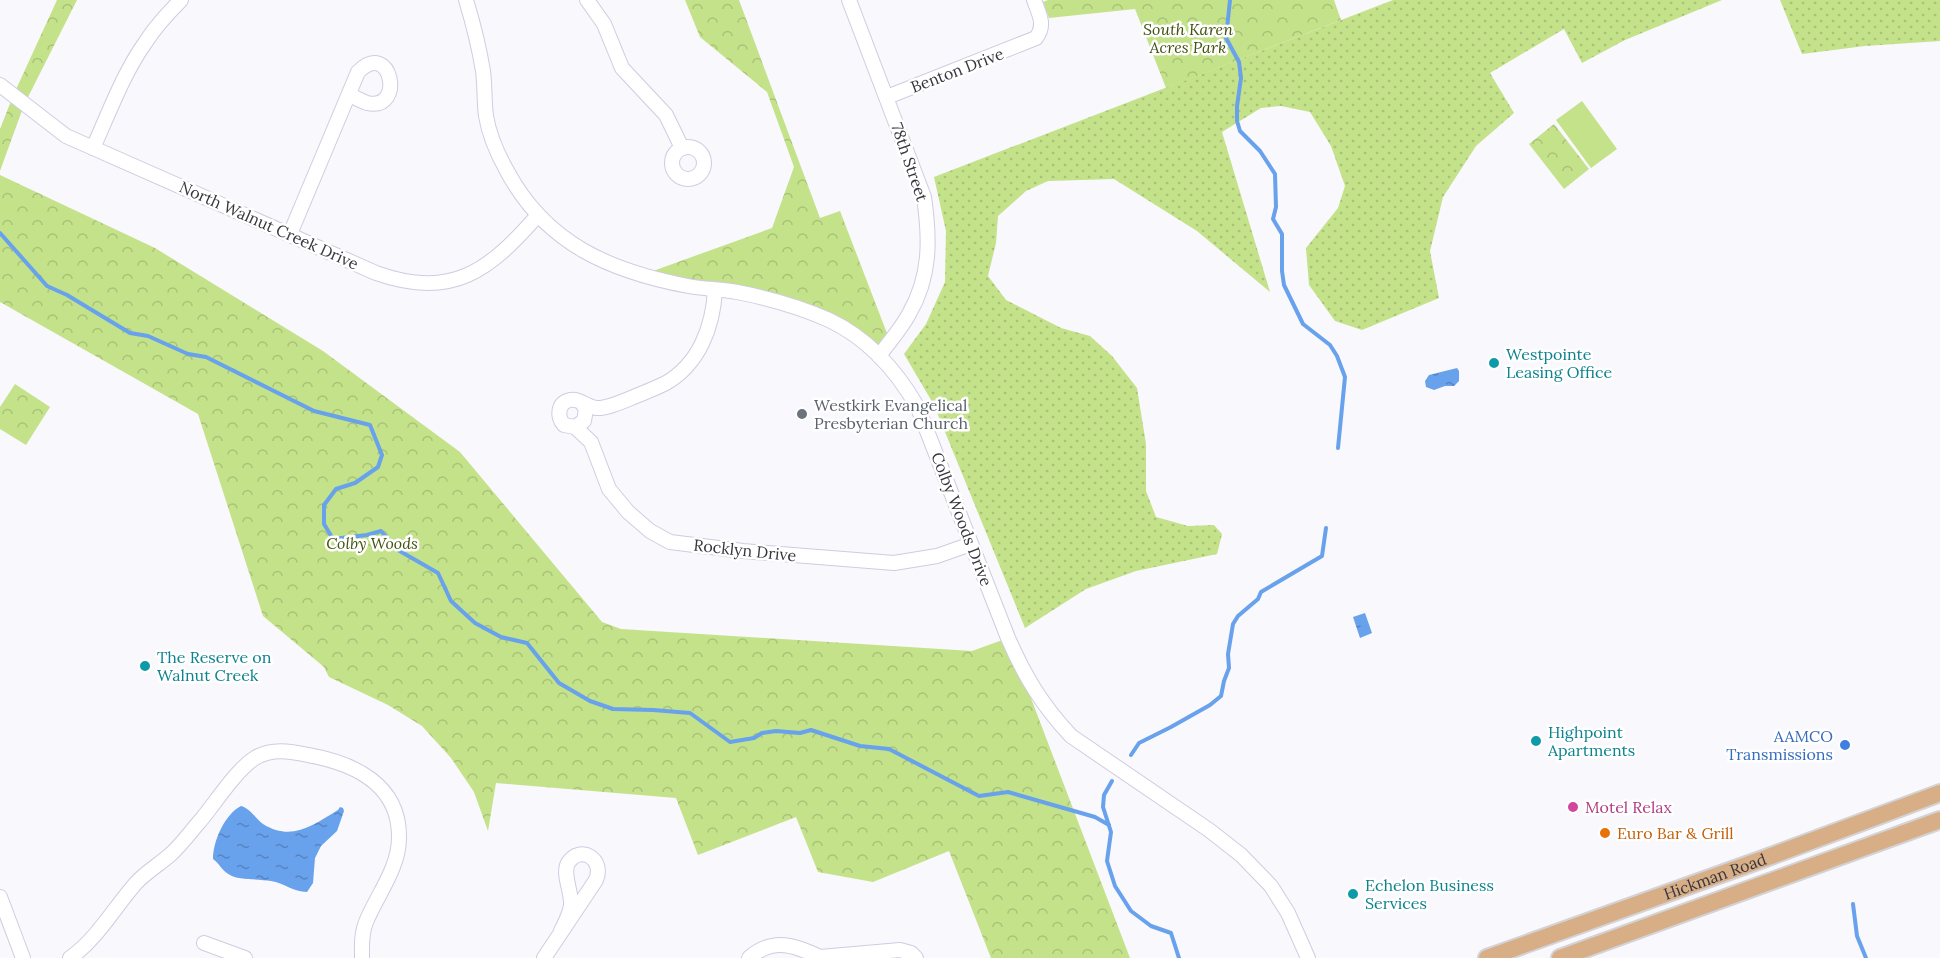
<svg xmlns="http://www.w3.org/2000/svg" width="1940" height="958" viewBox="0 0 1940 958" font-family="Lora,serif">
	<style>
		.grass { fill: url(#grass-dots) }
		.park { fill: url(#park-crowns) }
		.pitch { fill: #c4e289 }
		.water { fill: url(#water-ripples) }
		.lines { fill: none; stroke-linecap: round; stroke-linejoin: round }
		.stream { stroke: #68a1ec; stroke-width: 4 }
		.minor-casing { stroke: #d1cbe1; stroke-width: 16 }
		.major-casing { stroke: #d3d3d5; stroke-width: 20 }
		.minor { stroke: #fff; stroke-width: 14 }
		.major { stroke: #d7ae86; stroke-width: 16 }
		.culture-dot { fill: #0f9aa8; stroke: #fff; stroke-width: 2 }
		.worship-dot { fill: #6b7280; stroke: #fff; stroke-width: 2 }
		.shop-dot { fill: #3f7fe0; stroke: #fff; stroke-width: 2 }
		.hotel-dot { fill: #d1479c; stroke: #fff; stroke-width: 2 }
		.food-dot { fill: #e8710a; stroke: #fff; stroke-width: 2 }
		.labels { text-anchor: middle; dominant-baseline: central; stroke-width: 5; stroke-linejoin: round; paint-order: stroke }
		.park-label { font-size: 16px; font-style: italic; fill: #41530e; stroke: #fff }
		.street-label { font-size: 16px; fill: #37353e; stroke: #fff }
		.culture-label { font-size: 16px; fill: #0d838f; stroke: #fff; text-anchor: start }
		.worship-label { font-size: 16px; fill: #5b616d; stroke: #fff; text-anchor: start }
		.shop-label { font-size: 16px; fill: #366cbe; stroke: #fff; text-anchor: end }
		.hotel-label { font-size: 16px; fill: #b23c85; stroke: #fff; text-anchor: start }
		.food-label { font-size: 16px; fill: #c56008; stroke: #fff; text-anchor: start }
	</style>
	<defs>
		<pattern id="grass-dots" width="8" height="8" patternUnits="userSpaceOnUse" patternTransform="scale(1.5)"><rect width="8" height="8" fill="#c4e289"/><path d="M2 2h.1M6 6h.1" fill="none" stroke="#a9c277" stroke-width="1.8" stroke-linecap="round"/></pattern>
		<pattern id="park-crowns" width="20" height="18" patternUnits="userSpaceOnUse" patternTransform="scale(1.5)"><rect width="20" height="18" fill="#c4e289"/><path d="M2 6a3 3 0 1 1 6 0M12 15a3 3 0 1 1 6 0" fill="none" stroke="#a9c277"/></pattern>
		<pattern id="water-ripples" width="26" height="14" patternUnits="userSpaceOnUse" patternTransform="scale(1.5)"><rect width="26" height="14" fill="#68a1ec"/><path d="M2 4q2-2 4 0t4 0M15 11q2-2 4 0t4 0" fill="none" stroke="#5684c1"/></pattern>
	</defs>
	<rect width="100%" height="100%" fill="#f9f8fd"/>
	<g class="grass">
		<polygon points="1393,0 1722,0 1625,40 1582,63 1564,29 1490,73 1514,113 1476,146 1443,197 1430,251 1439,298 1362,330 1335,321 1309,285 1306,248 1338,208 1345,186 1331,146 1310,112 1281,106 1261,108 1222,132 1270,292 1197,231 1114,179 1048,181 1026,191 998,216 996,243 988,276 1006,300 1061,328 1090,336 1112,356 1137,388 1146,444 1146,491 1156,517 1188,526 1214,525 1222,534 1217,554 1136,571 1086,589 1025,628 934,405 904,354 926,324 945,282 946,231 934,177"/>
		<polygon points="1780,0 1940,0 1940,41 1865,46 1802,54"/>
	</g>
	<g class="park">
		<polygon points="57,0 77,0 24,105 0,171 0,129 13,96"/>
		<polygon points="685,0 739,0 820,218 840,211 890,341 879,356 829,320 642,275 772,228 794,167 767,92 700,37"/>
		<polygon points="1048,0 1334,0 1341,20 1166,88 1135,9 1049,18 1043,2"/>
		<polygon points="1554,124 1589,169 1564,189 1529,144"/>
		<polygon points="0,175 155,248 323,351 460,452 602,622 621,629 972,651 1008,638 1130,958 991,958 949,851 873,882 818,872 796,817 698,855 676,798 496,783 488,831 474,792 451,758 422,726 388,705 329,677 324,667 263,616 198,414 0,302"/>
		<polygon points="15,384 50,407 26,445 0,429 0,407"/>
	</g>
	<polygon class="pitch" points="1582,101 1617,149 1591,168 1556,120"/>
	<g class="water">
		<polygon points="1457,368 1459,371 1459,381 1454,386 1445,386 1434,390 1426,387 1425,381 1429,375"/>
		<polygon points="1365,613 1372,633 1360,638 1353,617"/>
		<path d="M241,806C251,809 255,818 263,824C292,842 313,825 338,810L340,807L343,808L344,811L337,831L321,846L315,858L313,883L307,892C293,892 284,883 271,881C261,879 237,880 230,875C222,871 220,864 213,859C213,841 225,814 241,806Z"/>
	</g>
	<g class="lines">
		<g class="stream">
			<polyline points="1230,0 1226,38 1239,62 1241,78 1237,106 1237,121 1240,131 1260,151 1275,174 1276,207 1273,219 1282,234 1282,271 1284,285 1303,324 1330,345 1337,356 1345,377 1338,448"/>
			<polyline points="0,233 47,286 67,295 130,333 148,336 188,354 206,357 314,411 370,425 382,455 378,467 355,483 336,489 324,505 324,524 333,539 367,535 381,531 398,550 438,573 451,601 475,623 501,637 527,643 559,683 590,701 613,709 653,710 690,713 730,742 754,738 762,733 776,731 800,733 811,730 860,746 889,749 979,796 1008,792 1095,817 1109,825"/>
			<polyline points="1131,755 1139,743 1171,727 1210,705 1221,696 1224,681 1229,668 1228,654 1233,624 1238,616 1258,599 1261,592 1322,556 1326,528"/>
			<polyline points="1112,781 1104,795 1103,807 1111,832 1107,861 1115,886 1131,911 1151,926 1171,933 1179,958"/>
			<polyline points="1853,904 1857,936 1866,958"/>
		</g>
		<defs>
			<g id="minor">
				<path d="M466,0C473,23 479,47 483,71C485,86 484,101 486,116C489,134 498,155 507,171C546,244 610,271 688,286C704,289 721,289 737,292C768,298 800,307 829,320C867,338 897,371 918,408L1008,638C1025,677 1042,705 1071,736L1209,830L1241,855L1271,886L1288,913L1308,958"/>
				<polyline points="587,0 604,24 622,68 666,115 682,148"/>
				<path d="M849,0L924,197C930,239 931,276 909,314C901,329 889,342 879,356"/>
				<path d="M0,85L66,136L376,273C452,300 489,271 538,215"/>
				<path d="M887,97L1036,38C1046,25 1039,14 1034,0"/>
				<circle cx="688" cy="163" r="16"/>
				<path d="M93,148C109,113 123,74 145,43C155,27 168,13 181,0"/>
				<path d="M290,234L358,72C391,38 406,112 367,103C361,101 355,97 349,95"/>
				<path d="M581,402L586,409L584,421L575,427L564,425C557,417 557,403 570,400C579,398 587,407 596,408C607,409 626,400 636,396C646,392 656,388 666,383C699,364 713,327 715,290"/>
				<polyline points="575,427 591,442 609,489 628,512 650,531 670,542 743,551 894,563 937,556 971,544"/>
				<polyline points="0,897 23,958"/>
				<polyline points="204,943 245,958"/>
				<polyline points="820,957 900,950 911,953 916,958"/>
				<path d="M70,958C97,939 114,908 136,883C146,872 160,864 171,854C182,844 191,831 201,820C215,803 237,769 255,758C271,748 290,751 308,755C353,763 400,784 399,838C399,868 377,895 366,922C361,934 362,946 362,958"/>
				<path d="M544,958L596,880C605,859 580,844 568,863C562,874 572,892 571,905C570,914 565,923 561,931"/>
				<path d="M749,958C774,936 796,946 822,958"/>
			</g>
			<g id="major">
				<path id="s1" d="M1487,958L1763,859L1940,793"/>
				<polyline points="1560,958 1940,820"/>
			</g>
		</defs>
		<use href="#minor" class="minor-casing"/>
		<use href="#major" class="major-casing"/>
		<use href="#minor" class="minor"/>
		<use href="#major" class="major"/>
	</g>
	<g class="culture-dot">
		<circle cx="1494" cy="363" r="6"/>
		<circle cx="145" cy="666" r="6"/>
		<circle cx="1536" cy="741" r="6"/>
		<circle cx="1353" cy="894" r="6"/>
	</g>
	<circle class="worship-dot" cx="802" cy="414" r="6"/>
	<circle class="shop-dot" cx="1845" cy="745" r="6"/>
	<circle class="hotel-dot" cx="1573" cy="807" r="6"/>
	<circle class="food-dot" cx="1605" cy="833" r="6"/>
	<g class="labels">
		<g class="park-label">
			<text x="1188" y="29">South Karen<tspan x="1188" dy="18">Acres Park</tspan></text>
			<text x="372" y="543">Colby Woods</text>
		</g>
		<g class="street-label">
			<text transform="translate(957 70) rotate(-21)">Benton Drive</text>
			<text transform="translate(910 162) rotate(71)">78th Street</text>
			<text transform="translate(269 225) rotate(24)">North Walnut Creek Drive</text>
			<text transform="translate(962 519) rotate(69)">Colby Woods Drive</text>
			<text transform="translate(745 550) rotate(6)">Rocklyn Drive</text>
			<text stroke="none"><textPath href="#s1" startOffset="242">Hickman Road</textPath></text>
		</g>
		<g class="culture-label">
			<text x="1506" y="354">Westpointe<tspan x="1506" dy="18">Leasing Office</tspan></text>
			<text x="157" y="657">The Reserve on<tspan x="157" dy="18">Walnut Creek</tspan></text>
			<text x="1548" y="732">Highpoint<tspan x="1548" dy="18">Apartments</tspan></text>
			<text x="1365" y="885">Echelon Business<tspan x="1365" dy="18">Services</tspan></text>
		</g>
		<g class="worship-label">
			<text x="814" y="405">Westkirk Evangelical<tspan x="814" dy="18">Presbyterian Church</tspan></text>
		</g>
		<g class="shop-label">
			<text x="1833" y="736">AAMCO<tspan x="1833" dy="18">Transmissions</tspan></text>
		</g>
		<g class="hotel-label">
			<text x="1585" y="807">Motel Relax</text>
		</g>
		<g class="food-label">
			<text x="1617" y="833">Euro Bar &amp; Grill</text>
		</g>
	</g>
</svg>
